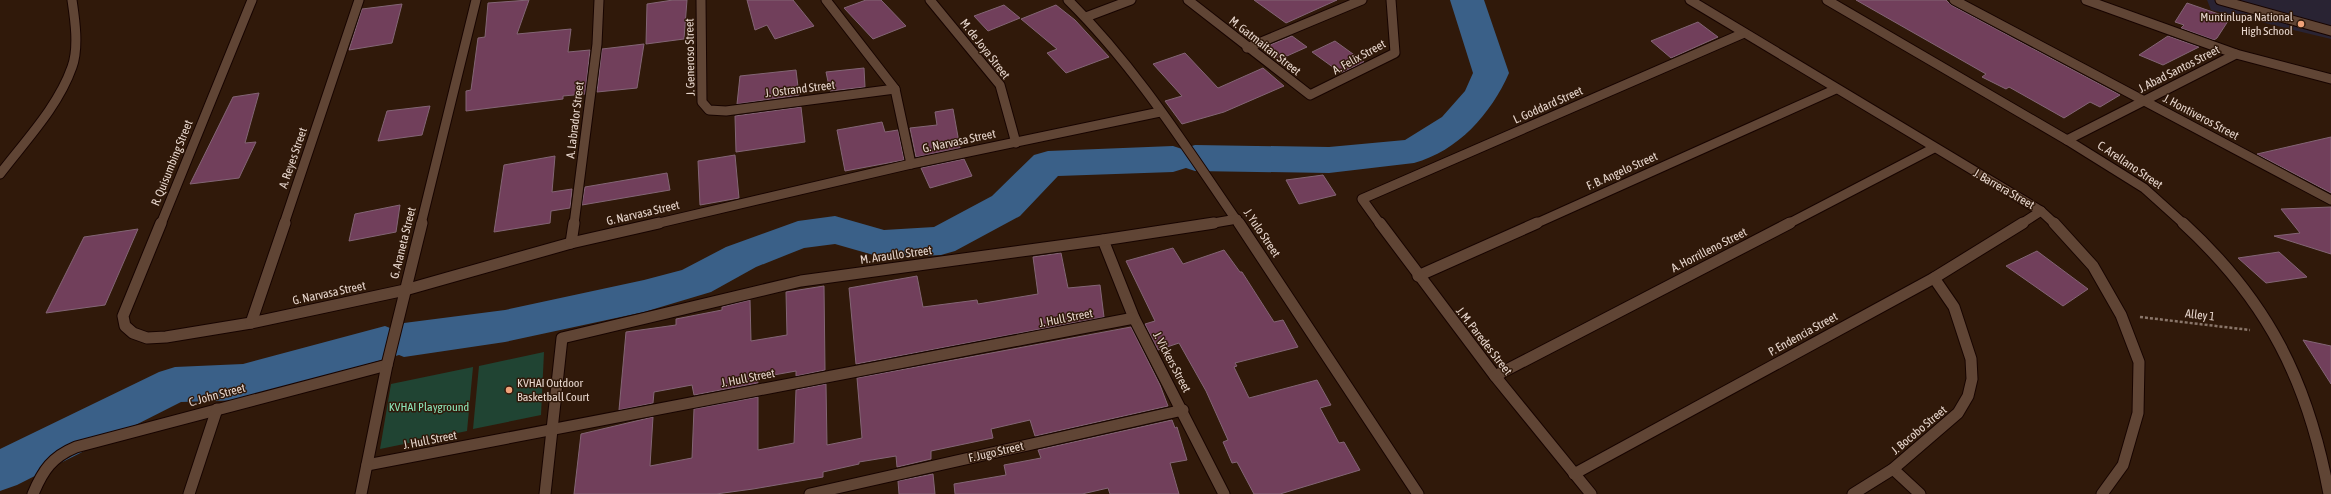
<svg xmlns="http://www.w3.org/2000/svg" width="2331" height="494" viewBox="0 0 2331 494" font-family="'Asap Condensed',sans-serif">
	<style>
		.education { fill: #292333 }
		.green { fill: #204433 }
		.lines { fill: none; stroke-linecap: round; stroke-linejoin: round }
		.river { fill: #3a6088; fill-rule: evenodd }
		.building { fill: #713f5b; stroke: #836575 }
		.service-casing { stroke: #170400; stroke-width: 11 }
		.minor-far1-casing { stroke: #170400; stroke-width: 11 }
		.minor-casing { stroke: #170400; stroke-width: 13 }
		.tertiary-casing { stroke: #170400; stroke-width: 11 }
		.path { stroke: #8a766a; stroke-width: 2.5; stroke-dasharray: 3 2; stroke-linecap: butt }
		.service { stroke: #604535; stroke-width: 9 }
		.minor-far1 { stroke: #604535; stroke-width: 9 }
		.minor { stroke: #604535; stroke-width: 11 }
		.tertiary { stroke: #604535; stroke-width: 9 }
		.poi-dot { fill: #f0a279; stroke: #30190a; stroke-width: 1.5 }
		.labels { text-anchor: middle; dominant-baseline: central; stroke-width: 3; stroke-linejoin: round; paint-order: stroke }
		.poi-label { font-size: 12px; fill: #e7d6cd; stroke: #30190a; text-anchor: end }
		.street-label { font-size: 12px; fill: #e7d6cd; stroke: #30190a }
		.park-label { font-size: 12px; fill: #8be6b9; stroke: #30190a }
	</style>
	<rect width="100%" height="100%" fill="#30190a"/>
	<polygon class="education" points="2207,0 2331,0 2331,39 2211,10"/>
	<g class="green">
		<polygon points="544,352 541,415 473,429 479,366"/>
		<polygon points="473,367 467,431 380,449 391,384"/>
	</g>
	<g class="lines">
		<path class="river" d="M1450,0H1484L1509,73C1491,114 1458,151 1414,163L1329,173L1195,171L1186,168L1173,172L1058,176L1020,216L955,251L941,255L884,258L835,244L804,248L756,267L711,292L644,312L505,342L404,357L399,355L243,400L181,402L17,485L0,491V449L159,372L175,367L243,364L385,326L390,328L404,323L505,310L644,280L682,270L726,247L798,221L835,216L884,230L934,227L992,196L1034,155L1048,151L1173,146L1182,149L1195,145L1329,147L1405,140L1442,117L1465,91L1473,73Z"/>
	</g>
	<g class="building">
		<polygon points="529,0 517,34 571,29 568,52 590,50 585,94 563,96 563,99 466,111 466,91 471,90 478,38 485,37 488,3"/>
		<polygon points="673,0 687,0 684,39 646,44 647,4"/>
		<polygon points="747,0 793,0 814,26 775,39 767,25 755,30"/>
		<polygon points="866,0 881,0 906,26 873,39 844,8"/>
		<polygon points="1254,0 1337,0 1286,23"/>
		<polygon points="1856,0 1946,0 1951,5 2120,95 2100,107 2090,102 2064,118 2009,87 2006,89 1982,77 1986,74"/>
		<polygon points="2187,3 2230,18 2217,38 2214,40 2181,28 2184,25 2175,22"/>
		<polygon points="402,4 392,43 349,50 362,9"/>
		<polygon points="1004,5 1020,18 988,31 974,16"/>
		<polygon points="1056,5 1075,20 1109,57 1066,73 1047,53 1057,49 1021,19"/>
		<polygon points="1698,22 1718,37 1671,58 1651,41"/>
		<polygon points="1292,36 1307,47 1278,60 1263,48"/>
		<polygon points="2168,36 2199,47 2163,65 2139,55"/>
		<polygon points="1335,41 1364,62 1341,73 1312,52"/>
		<polygon points="644,44 637,88 597,92 602,49"/>
		<polygon points="1185,53 1218,88 1263,68 1284,86 1224,112 1182,124 1165,101 1182,96 1153,64"/>
		<polygon points="864,68 865,87 830,91 826,72"/>
		<polygon points="796,70 799,95 737,104 740,76"/>
		<polygon points="259,93 245,143 256,142 239,178 190,184 233,97"/>
		<polygon points="430,106 422,135 378,141 387,111"/>
		<polygon points="801,107 805,142 736,152 735,116"/>
		<polygon points="953,109 960,148 916,157 910,128 937,125 935,112"/>
		<polygon points="882,122 885,132 898,130 904,160 845,171 837,130"/>
		<polygon points="2331,137 2331,193 2257,154"/>
		<polygon points="735,155 739,198 700,205 698,161"/>
		<polygon points="555,156 552,192 572,189 570,208 551,211 550,223 494,232 504,165"/>
		<polygon points="964,159 972,176 930,188 921,168"/>
		<polygon points="667,173 670,190 582,205 585,187"/>
		<polygon points="1323,175 1336,195 1299,204 1286,180"/>
		<polygon points="400,205 396,232 349,241 355,214"/>
		<polygon points="2331,207 2331,254 2274,236 2300,233 2281,209"/>
		<polygon points="138,229 105,305 46,313 84,237"/>
		<polygon points="1173,248 1183,264 1224,250 1240,272 1242,272 1274,322 1283,320 1298,347 1235,363 1237,366 1234,367 1249,398 1317,380 1331,405 1320,408 1339,443 1344,442 1360,470 1280,494 1254,494 1237,462 1232,463 1223,442 1228,440 1206,391 1179,343 1158,350 1145,324 1155,321 1126,261"/>
		<polygon points="2037,251 2088,289 2063,306 2006,266"/>
		<polygon points="2279,252 2307,277 2266,283 2238,258"/>
		<polygon points="1061,253 1068,288 1100,285 1104,317 856,364 849,288 917,276 923,307 977,300 978,304 1038,294 1033,257"/>
		<polygon points="824,286 825,370 796,376 796,371 757,378 758,383 694,395 692,385 654,392 653,403 619,410 626,332 676,325 676,319 722,310 722,307 750,300 751,341 787,335 786,292"/>
		<polygon points="1131,327 1160,385 1168,406 1035,436 1030,420 991,429 993,438 931,451 931,459 897,467 896,456 859,462 859,464 823,472 823,477 753,489 716,494 574,494 581,434 653,417 650,466 692,458 694,409 758,397 758,450 794,443 796,390 826,384 827,445 862,438 857,378"/>
		<polygon points="2303,340 2331,346 2331,384"/>
		<polygon points="1172,420 1175,428 1177,427 1187,460 1170,463 1179,494 1110,494 1108,488 1082,494 955,494 954,484 1006,475 1004,465 1041,458 1038,450"/>
		<polygon points="933,474 935,494 899,494 898,481"/>
	</g>
	<g class="lines">
		<defs>
			<g id="service">
				<polyline points="2220,0 2331,31"/>
				<polyline points="1247,48 1362,0"/>
			</g>
			<g id="minor-far1">
				<polyline points="701,0 702,102 709,110 726,111 895,89"/>
				<polyline points="826,0 895,89 911,164"/>
				<polyline points="930,0 1000,85 1016,143"/>
				<path d="M1068,0C1135,66 1186,147 1239,224"/>
				<polyline points="1188,0 1310,95 1395,53 1391,0"/>
				<polyline points="1690,0 2041,211 2055,224"/>
				<polyline points="1954,0 2331,200"/>
				<polyline points="2086,0 2236,54"/>
				<polyline points="1086,17 1131,0"/>
				<polyline points="2067,140 2144,188 2184,224"/>
				<path d="M0,174C25,141 58,107 72,67C79,48 75,20 72,0"/>
				<polyline points="161,224 252,0"/>
				<polyline points="284,224 359,0"/>
				<polyline points="421,224 476,0"/>
				<polyline points="574,224 597,44 599,0"/>
				<polyline points="655,224 911,164 1160,112"/>
				<polyline points="1208,224 1237,219"/>
				<polyline points="1380,224 1362,199 1744,33"/>
				<polyline points="1535,224 1836,89"/>
				<polyline points="1788,224 1934,148"/>
				<polyline points="2021,224 2041,211"/>
			</g>
			<g id="minor">
				<polyline points="161,223 123,316 125,326 133,333 147,338 166,337 251,323 405,290 571,243 659,223"/>
				<polyline points="1239,223 1418,494"/>
				<polyline points="1380,223 1495,376 1591,494"/>
				<polyline points="2054,223 2093,266 2121,315 2139,362 2138,413 2123,465 2102,494"/>
				<path d="M2183,223C2268,301 2308,381 2329,494"/>
				<polyline points="1103,240 1134,318 1224,494"/>
				<polyline points="571,243 574,223"/>
				<polyline points="1418,276 1537,223"/>
				<polyline points="251,323 285,223"/>
				<polyline points="1495,376 1790,223"/>
				<polyline points="367,465 1134,318"/>
				<polyline points="1893,469 1920,494"/>
				<polyline points="1574,474 1934,278 2023,223"/>
				<path d="M33,494C43,470 52,457 76,447L387,365"/>
				<polyline points="189,494 217,409"/>
				<polyline points="361,494 387,365 422,223"/>
				<polyline points="545,494 562,338 801,281 1103,240 1214,223"/>
				<polyline points="810,494 1183,410"/>
				<polyline points="1853,494 1893,469 1958,413 1968,396 1972,379 1971,359 1954,307 1934,278"/>
			</g>
			<polyline id="tertiary" points="1827,0 2067,140 2236,54 2331,79"/>
		</defs>
		<use href="#service" class="service-casing"/>
		<use href="#minor-far1" class="minor-far1-casing"/>
		<use href="#minor" class="minor-casing"/>
		<use href="#tertiary" class="tertiary-casing"/>
		<polyline class="path" points="2140,317 2250,330"/>
		<use href="#service" class="service"/>
		<use href="#minor-far1" class="minor-far1"/>
		<use href="#minor" class="minor"/>
		<use href="#tertiary" class="tertiary"/>
	</g>
	<g class="poi-dot">
		<circle cx="2301" cy="24" r="4"/>
		<circle cx="509" cy="390" r="4"/>
	</g>
	<g class="labels">
		<g class="poi-label">
			<text x="2293" y="17">Muntinlupa National<tspan x="2293" dy="14">High School</tspan></text>
			<text x="517" y="383" text-anchor="start">KVHAI Outdoor<tspan x="517" dy="14">Basketball Court</tspan></text>
		</g>
		<g class="street-label">
			<text transform="translate(1265 46) rotate(38)">M. Gatmaitan Street</text>
			<text transform="translate(985 49) rotate(52)">M. de Joya Street</text>
			<text transform="translate(690 57) rotate(-91)">J. Generoso Street</text>
			<text transform="translate(1359 57) rotate(-29)">A. Felix Street</text>
			<text transform="translate(2179 69) rotate(-27)">J. Abad Santos Street</text>
			<text transform="translate(800 89) rotate(-7)">J. Ostrand Street</text>
			<text transform="translate(1548 105) rotate(-24)">L. Goddard Street</text>
			<text transform="translate(2201 117) rotate(28)">J. Hontiveros Street</text>
			<text transform="translate(575 120) rotate(-83)">A. Labrador Street</text>
			<text transform="translate(959 141) rotate(-12)">G. Narvasa Street</text>
			<text transform="translate(293 158) rotate(-71)">A. Reyes Street</text>
			<text transform="translate(172 163) rotate(-68)">R. Quisumbing Street</text>
			<text transform="translate(2130 165) rotate(34)">C. Arellano Street</text>
			<text transform="translate(1622 171) rotate(-24)">F. B. Angelo Street</text>
			<text transform="translate(2004 189) rotate(30)">J. Barrera Street</text>
			<text transform="translate(643 213) rotate(-13)">G. Narvasa Street</text>
			<text transform="translate(1262 233) rotate(56)">J. Yulo Street</text>
			<text transform="translate(403 243) rotate(-76)">G. Araneta Street</text>
			<text transform="translate(1709 250) rotate(-27)">A. Horrilleno Street</text>
			<text transform="translate(896 255) rotate(-8)">M. Araullo Street</text>
			<text transform="translate(329 293) rotate(-12)">G. Narvasa Street</text>
			<text transform="translate(2200 315) rotate(7)">Alley 1</text>
			<text transform="translate(1066 318) rotate(-11)">J. Hull Street</text>
			<text transform="translate(1803 334) rotate(-29)">P. Endencia Street</text>
			<text transform="translate(1484 341) rotate(52)">J. M. Paredes Street</text>
			<text transform="translate(1172 362) rotate(62)">J. Vickers Street</text>
			<text transform="translate(748 378) rotate(-11)">J. Hull Street</text>
			<text transform="translate(217 395) rotate(-15)">C. John Street</text>
			<text transform="translate(1919 430) rotate(-40)">J. Bocobo Street</text>
			<text transform="translate(430 440) rotate(-11)">J. Hull Street</text>
			<text transform="translate(996 452) rotate(-13)">F. Jugo Street</text>
		</g>
		<g class="park-label">
			<text x="429" y="407">KVHAI Playground</text>
		</g>
	</g>
</svg>
